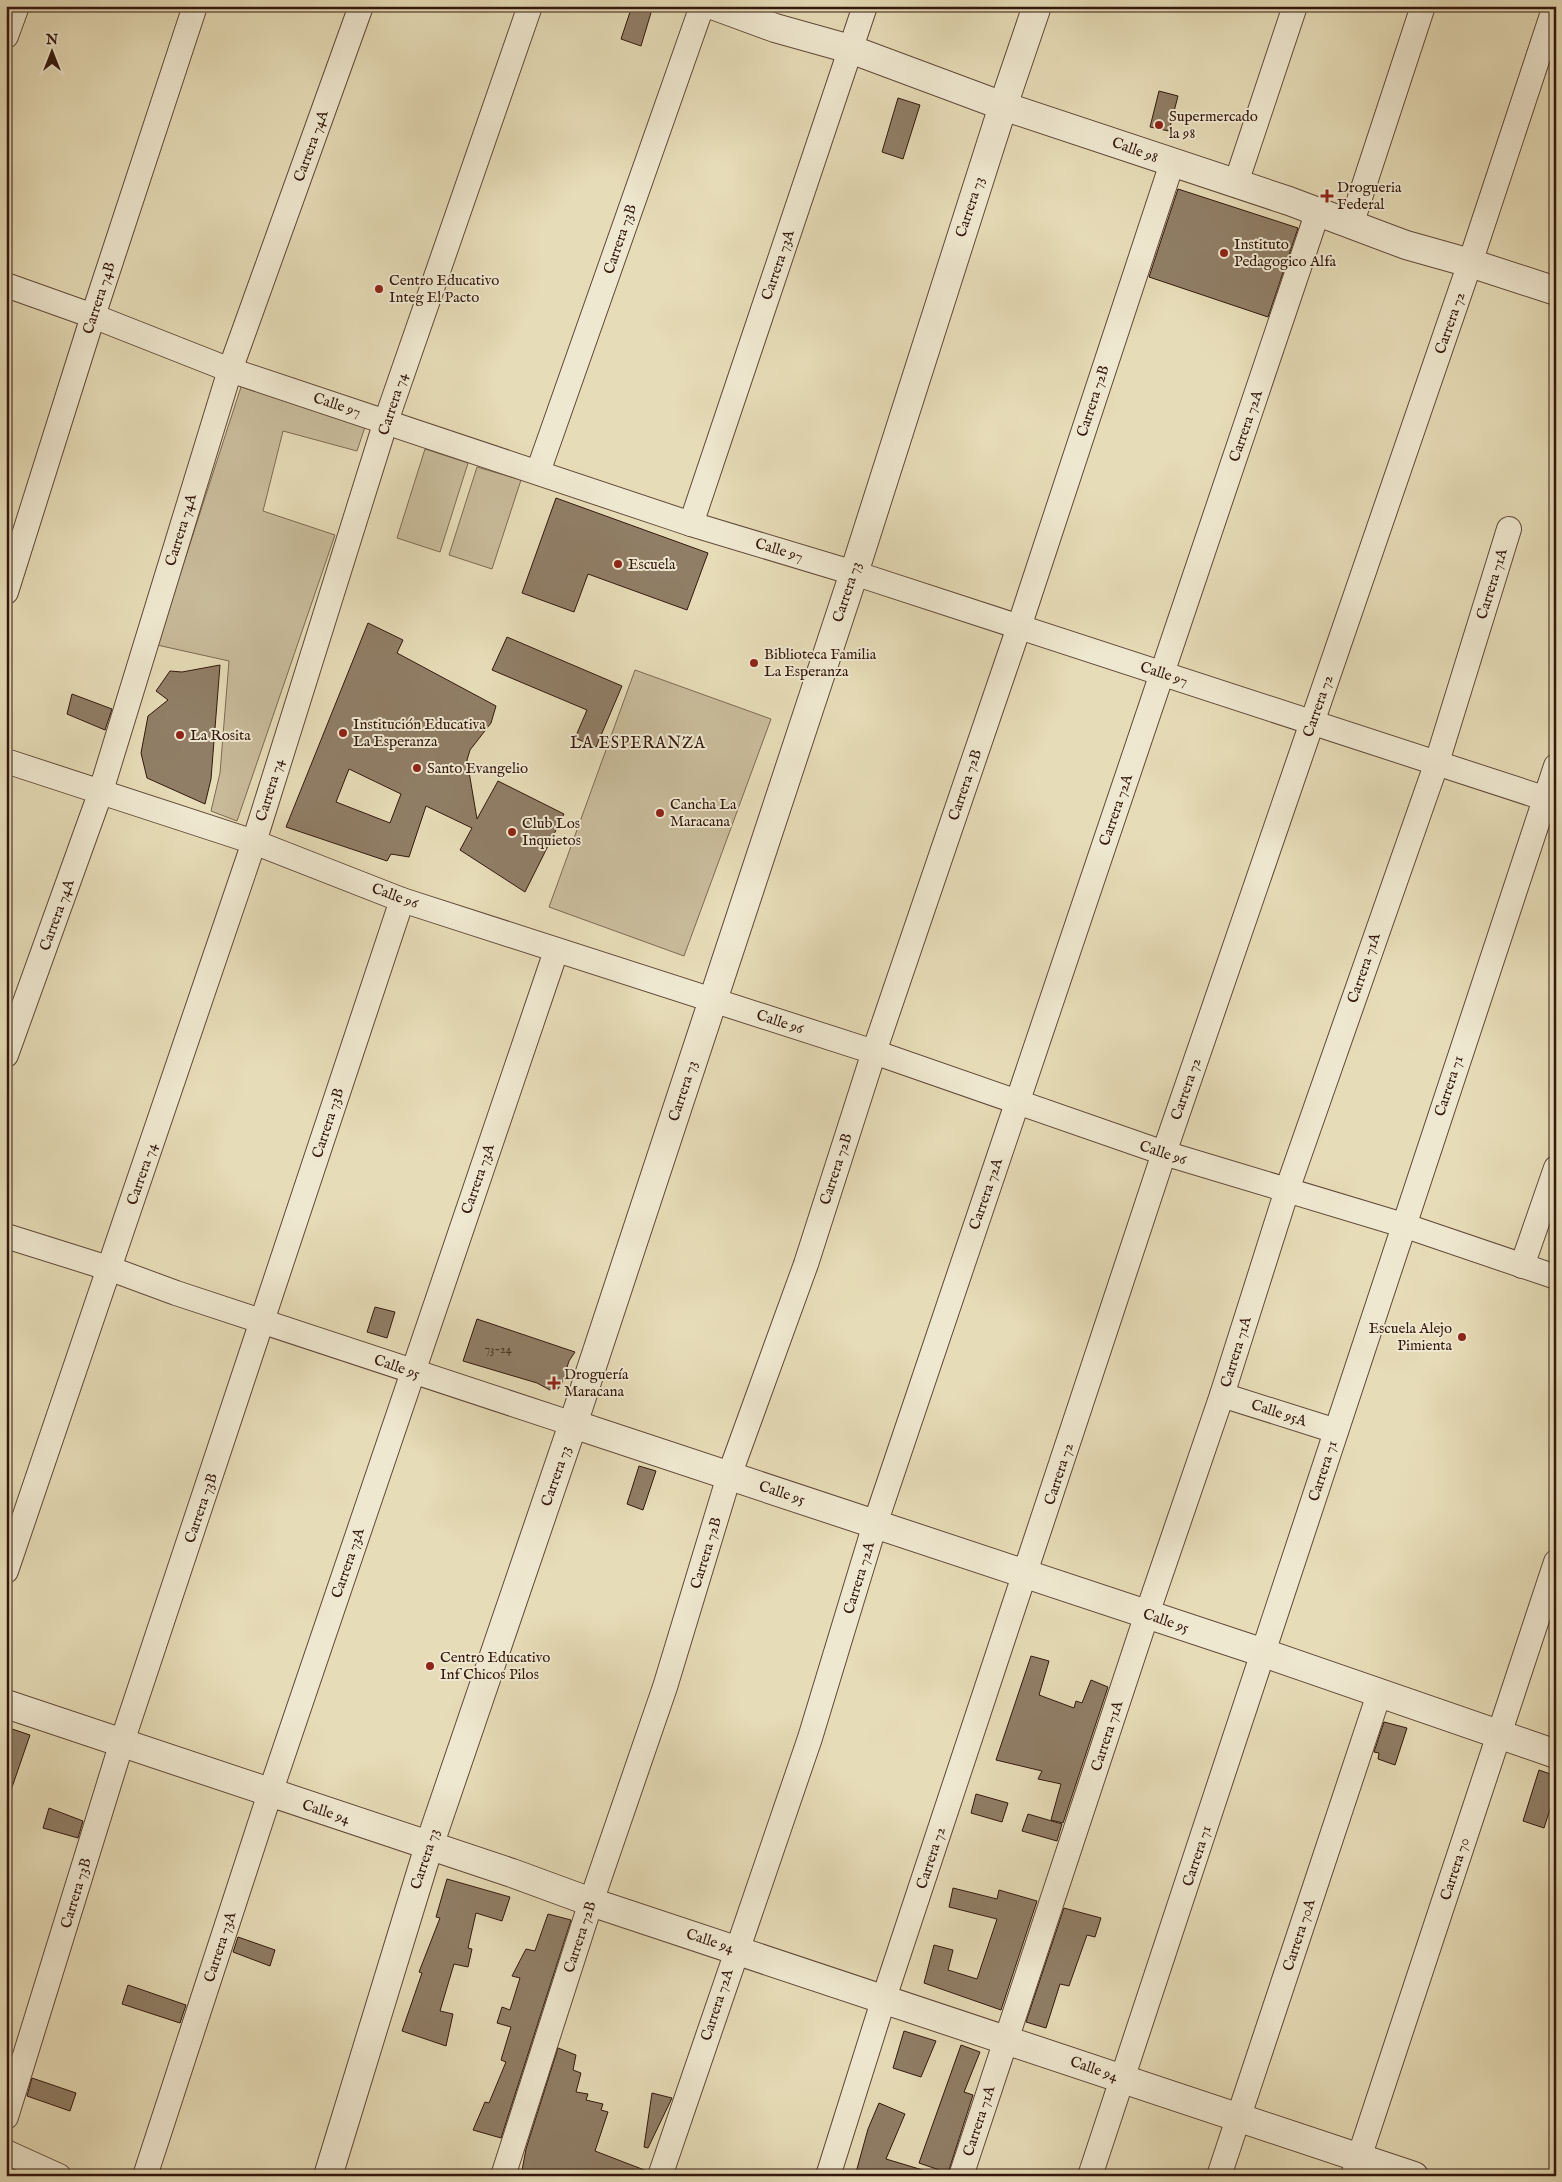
<svg xmlns="http://www.w3.org/2000/svg" width="1562" height="2182" viewBox="0 0 1562 2182" font-family="'IM FELL English',serif">
	<style>
		.green { fill: #c8bb9a; stroke: #7e6a54 }
		.building { fill: #907e66; stroke: #33180e; fill-rule: evenodd }
		.lines { fill: none; stroke-linecap: round; stroke-linejoin: round }
		.minor-casing { stroke: #604938; stroke-width: 26 }
		.tertiary-casing { stroke: #604938; stroke-width: 30 }
		.minor { stroke: #efe8d0; stroke-width: 24 }
		.tertiary { stroke: #efe8d0; stroke-width: 28 }
		.poi-dot { fill: #8f2418; stroke: #efe8d0; stroke-width: 2 }
		.labels { text-anchor: middle; dominant-baseline: central; stroke-width: 4; stroke-linejoin: round; paint-order: stroke }
		.number-label { font-size: 12px; fill: #4a3224 }
		.poi-label { font-size: 15px; fill: #33180e; stroke: #efe8d0; text-anchor: start }
		.street-label { font-size: 15px; fill: #33180e; stroke: #efe8d0 }
		.neighbourhood-label { font-size: 16px; letter-spacing: 1px; fill: #33180e; stroke: #efe8d0 }
	</style>
	<rect width="100%" height="100%" fill="#e6dcb7"/>
	<filter id="stains"><feTurbulence type="fractalNoise" baseFrequency=".004" numOctaves="4"/><feColorMatrix values="0 0 0 0 .2 0 0 0 0 .09 0 0 0 0 .02 0 0 0 .5 -.17"/></filter>
	<radialGradient id="worn" r=".72"><stop offset=".6" stop-color="#630" stop-opacity="0"/><stop offset="1" stop-color="#630" stop-opacity=".3"/></radialGradient>
	<g class="green">
		<polygon points="242,384 366,424 357,451 283,431 263,511 335,535 237,821 211,811 220,773 229,661 157,645"/>
		<polygon points="425,449 468,463 440,552 397,538"/>
		<polygon points="477,467 521,480 492,569 449,555"/>
		<polygon points="635,670 771,719 684,956 549,907"/>
	</g>
	<g class="building">
		<polygon points="632,6 653,6 641,46 621,39"/>
		<polygon points="1159,91 1178,96 1169,131 1150,127"/>
		<polygon points="898,98 920,105 903,159 882,152"/>
		<polygon points="1178,189 1298,228 1268,317 1149,277"/>
		<polygon points="556,498 708,553 687,610 588,574 574,612 522,593"/>
		<path d="M368,623L403,640L397,653L496,706L491,723L470,750L467,760L477,819L498,781L564,814L525,892L460,850L472,828L426,806L409,857L391,854L387,861L286,827ZM349,769L401,794L390,823L336,802Z"/>
		<polygon points="507,637 622,686 596,747 575,738 587,710 492,670"/>
		<polygon points="220,665 211,779 205,804 147,778 141,753 148,716 168,700 156,691 170,671 182,672"/>
		<polygon points="72,694 112,709 105,730 67,714"/>
		<polygon points="375,1307 395,1312 387,1338 367,1332"/>
		<polygon points="477,1319 575,1352 569,1361 562,1383 558,1389 550,1390 537,1383 463,1361"/>
		<polygon points="639,1466 656,1471 643,1510 627,1504"/>
		<polygon points="1031,1656 1049,1661 1039,1695 1074,1708 1076,1701 1082,1703 1091,1680 1108,1687 1063,1823 1051,1820 1061,1784 1038,1779 1042,1771 996,1760"/>
		<polygon points="1384,1722 1407,1728 1395,1765 1378,1759 1379,1753 1374,1752"/>
		<polygon points="6,1727 30,1735 9,1796 6,1795"/>
		<polygon points="1539,1770 1556,1776 1556,1791 1544,1828 1523,1821"/>
		<polygon points="976,1794 1008,1803 1002,1822 971,1813"/>
		<polygon points="49,1808 83,1821 78,1838 43,1828"/>
		<polygon points="1028,1814 1062,1824 1057,1841 1022,1831"/>
		<polygon points="447,1879 510,1897 502,1921 476,1913 468,1948 472,1949 468,1967 454,1964 440,2011 453,2014 446,2046 402,2031 422,1973 419,1972 440,1918 436,1917"/>
		<polygon points="953,1888 997,1899 999,1890 1037,1901 1001,2010 924,1983 934,1945 953,1950 948,1970 977,1979 997,1919 949,1907"/>
		<polygon points="1064,1908 1101,1918 1095,1937 1087,1935 1069,1986 1060,1984 1046,2028 1026,2022"/>
		<polygon points="548,1914 571,1920 501,2138 473,2130 485,2102 489,2103 506,2062 501,2060 511,2027 497,2023 502,2007 510,2010 520,1978 512,1976 526,1949 535,1951"/>
		<polygon points="238,1937 275,1950 270,1966 233,1952"/>
		<polygon points="128,1985 186,2005 180,2023 122,2004"/>
		<polygon points="904,2031 936,2041 921,2077 893,2068"/>
		<polygon points="961,2045 980,2052 964,2092 973,2095 948,2173 919,2163"/>
		<polygon points="558,2048 576,2055 573,2070 581,2073 576,2092 588,2094 586,2100 603,2104 601,2110 608,2112 595,2151 647,2171 647,2176 521,2176 526,2149"/>
		<polygon points="32,2078 76,2093 70,2111 27,2096"/>
		<polygon points="652,2093 672,2098 648,2148 644,2147"/>
		<polygon points="879,2103 905,2114 886,2159 926,2171 926,2176 855,2176 868,2129"/>
	</g>
	<g class="lines">
		<defs>
			<g id="minor">
				<polyline points="6,36 17,6"/>
				<polyline points="1236,183 1295,6"/>
				<polyline points="1351,225 1423,6"/>
				<polyline points="6,285 93,316 230,370 691,524 854,573 1556,802"/>
				<polyline points="538,472 702,6"/>
				<polyline points="691,524 865,6"/>
				<polyline points="6,592 93,316 195,6"/>
				<polyline points="6,761 254,842 402,900 874,1052 1164,1153 1403,1225 1556,1277"/>
				<polyline points="6,1055 100,794 230,370 361,6"/>
				<polyline points="6,1236 111,1269 176,1293 573,1424"/>
				<polyline points="1522,1266 1556,1168"/>
				<polyline points="1222,1395 1336,1431"/>
				<polyline points="6,1571 254,842 386,421 530,6"/>
				<polyline points="6,2117 122,1742 402,900"/>
				<polyline points="6,2152 59,2176"/>
				<polyline points="145,2176 270,1793 556,951"/>
				<polyline points="503,2176 591,1902 665,1687 729,1476 806,1264 874,1052 1019,627 1172,163"/>
				<polyline points="660,2176 810,1738 875,1524 1317,214"/>
				<polyline points="828,2176 884,1998 1164,1153 1470,263 1555,6"/>
				<polyline points="961,2176 1147,1614 1222,1395 1287,1190 1437,762 1509,529"/>
				<polyline points="1090,2176 1556,766"/>
				<polyline points="1219,2176 1379,1694"/>
				<polyline points="1353,2176 1556,1562"/>
			</g>
			<g id="tertiary">
				<polyline points="715,6 775,28 850,49 1003,106 1289,201 1406,245 1470,263 1556,291"/>
				<polyline points="573,1424 1264,1653 1556,1754"/>
				<polyline points="6,1704 512,1873 591,1902 1414,2176"/>
				<polyline points="328,2176 429,1846 573,1424 854,573 1003,106 1037,6"/>
			</g>
		</defs>
		<use href="#minor" class="minor-casing"/>
		<use href="#tertiary" class="tertiary-casing"/>
		<use href="#minor" class="minor"/>
		<use href="#tertiary" class="tertiary"/>
	</g>
	<g class="poi-dot">
		<circle cx="1159" cy="125" r="5"/>
		<path d="M1324.5 188.5h5v5h5v5h-5v5h-5v-5h-5v-5h5z"/>
		<circle cx="1224" cy="253" r="5"/>
		<circle cx="379" cy="289" r="5"/>
		<circle cx="618" cy="564" r="5"/>
		<circle cx="754" cy="663" r="5"/>
		<circle cx="343" cy="733" r="5"/>
		<circle cx="180" cy="735" r="5"/>
		<circle cx="417" cy="768" r="5"/>
		<circle cx="660" cy="813" r="5"/>
		<circle cx="512" cy="832" r="5"/>
		<circle cx="1462" cy="1337" r="5"/>
		<path d="M551.5 1375.5h5v5h5v5h-5v5h-5v-5h-5v-5h5z"/>
		<circle cx="430" cy="1666" r="5"/>
	</g>
	<g class="labels">
		<g class="number-label">
			<text x="498" y="1349">73-24</text>
		</g>
		<g class="poi-label">
			<text x="1169" y="116">Supermercado<tspan x="1169" dy="17">la 98</tspan></text>
			<text x="1337" y="187">Drogueria<tspan x="1337" dy="17">Federal</tspan></text>
			<text x="1234" y="244">Instituto<tspan x="1234" dy="17">Pedagogico Alfa</tspan></text>
			<text x="389" y="280">Centro Educativo<tspan x="389" dy="17">Integ El Pacto</tspan></text>
			<text x="628" y="564">Escuela</text>
			<text x="764" y="654">Biblioteca Familia<tspan x="764" dy="17">La Esperanza</tspan></text>
			<text x="353" y="724">Institución Educativa<tspan x="353" dy="17">La Esperanza</tspan></text>
			<text x="190" y="735">La Rosita</text>
			<text x="427" y="768">Santo Evangelio</text>
			<text x="670" y="804">Cancha La<tspan x="670" dy="17">Maracana</tspan></text>
			<text x="522" y="823">Club Los<tspan x="522" dy="17">Inquietos</tspan></text>
			<text x="1452" y="1328" text-anchor="end">Escuela Alejo<tspan x="1452" dy="17">Pimienta</tspan></text>
			<text x="564" y="1374">Droguería<tspan x="564" dy="17">Maracana</tspan></text>
			<text x="440" y="1657">Centro Educativo<tspan x="440" dy="17">Inf Chicos Pilos</tspan></text>
		</g>
		<g class="street-label">
			<text transform="translate(311 146) rotate(-70)">Carrera 74A</text>
			<text transform="translate(1135 150) rotate(20)">Calle 98</text>
			<text transform="translate(970 207) rotate(-72)">Carrera 73</text>
			<text transform="translate(620 239) rotate(-71)">Carrera 73B</text>
			<text transform="translate(778 265) rotate(-71)">Carrera 73A</text>
			<text transform="translate(99 298) rotate(-72)">Carrera 74B</text>
			<text transform="translate(1450 323) rotate(-71)">Carrera 72</text>
			<text transform="translate(1093 401) rotate(-72)">Carrera 72B</text>
			<text transform="translate(393 404) rotate(-72)">Carrera 74</text>
			<text transform="translate(337 405) rotate(18)">Calle 97</text>
			<text transform="translate(1246 426) rotate(-71)">Carrera 72A</text>
			<text transform="translate(181 530) rotate(-73)">Carrera 74A</text>
			<text transform="translate(779 550) rotate(17)">Calle 97</text>
			<text transform="translate(1492 584) rotate(-73)">Carrera 71A</text>
			<text transform="translate(847 592) rotate(-72)">Carrera 73</text>
			<text transform="translate(1164 674) rotate(18)">Calle 97</text>
			<text transform="translate(1318 706) rotate(-71)">Carrera 72</text>
			<text transform="translate(965 785) rotate(-71)">Carrera 72B</text>
			<text transform="translate(270 790) rotate(-73)">Carrera 74</text>
			<text transform="translate(1116 810) rotate(-71)">Carrera 72A</text>
			<text transform="translate(395 896) rotate(20)">Calle 96</text>
			<text transform="translate(57 915) rotate(-70)">Carrera 74A</text>
			<text transform="translate(1364 968) rotate(-71)">Carrera 71A</text>
			<text transform="translate(780 1022) rotate(18)">Calle 96</text>
			<text transform="translate(1449 1086) rotate(-72)">Carrera 71</text>
			<text transform="translate(1186 1089) rotate(-71)">Carrera 72</text>
			<text transform="translate(683 1091) rotate(-72)">Carrera 73</text>
			<text transform="translate(328 1123) rotate(-72)">Carrera 73B</text>
			<text transform="translate(1163 1153) rotate(18)">Calle 96</text>
			<text transform="translate(836 1169) rotate(-72)">Carrera 72B</text>
			<text transform="translate(142 1174) rotate(-71)">Carrera 74</text>
			<text transform="translate(478 1179) rotate(-71)">Carrera 73A</text>
			<text transform="translate(986 1194) rotate(-71)">Carrera 72A</text>
			<text transform="translate(1236 1352) rotate(-73)">Carrera 71A</text>
			<text transform="translate(397 1367) rotate(19)">Calle 95</text>
			<text transform="translate(1279 1413) rotate(18)">Calle 95A</text>
			<text transform="translate(1323 1471) rotate(-72)">Carrera 71</text>
			<text transform="translate(1059 1474) rotate(-72)">Carrera 72</text>
			<text transform="translate(556 1476) rotate(-71)">Carrera 73</text>
			<text transform="translate(782 1493) rotate(18)">Calle 95</text>
			<text transform="translate(201 1508) rotate(-71)">Carrera 73B</text>
			<text transform="translate(706 1553) rotate(-73)">Carrera 72B</text>
			<text transform="translate(348 1563) rotate(-71)">Carrera 73A</text>
			<text transform="translate(859 1578) rotate(-73)">Carrera 72A</text>
			<text transform="translate(1166 1621) rotate(19)">Calle 95</text>
			<text transform="translate(1107 1736) rotate(-72)">Carrera 71A</text>
			<text transform="translate(326 1812) rotate(18)">Calle 94</text>
			<text transform="translate(1197 1856) rotate(-72)">Carrera 71</text>
			<text transform="translate(931 1858) rotate(-72)">Carrera 72</text>
			<text transform="translate(425 1859) rotate(-72)">Carrera 73</text>
			<text transform="translate(1455 1869) rotate(-72)">Carrera 70</text>
			<text transform="translate(76 1893) rotate(-73)">Carrera 73B</text>
			<text transform="translate(1299 1935) rotate(-72)">Carrera 70A</text>
			<text transform="translate(580 1937) rotate(-72)">Carrera 72B</text>
			<text transform="translate(710 1941) rotate(18)">Calle 94</text>
			<text transform="translate(220 1947) rotate(-72)">Carrera 73A</text>
			<text transform="translate(717 2005) rotate(-72)">Carrera 72A</text>
			<text transform="translate(1094 2069) rotate(19)">Calle 94</text>
			<text transform="translate(979 2121) rotate(-72)">Carrera 71A</text>
		</g>
		<g class="neighbourhood-label">
			<text x="638" y="744">LA ESPERANZA</text>
		</g>
	</g>
	<rect width="1562" height="2182" fill="none" stroke="#e6dcb7" stroke-width="25"/>
	<rect x="8" y="8" width="1547" height="2167" fill="none" stroke="#33180e" stroke-width="2.5"/>
	<rect x="12" y="12" width="1537" height="2157" fill="none" stroke="#33180e"/>
	<g transform="translate(52 52)" stroke="#efe8d0" stroke-width="4" paint-order="stroke">
	<path d="M0-4L9 19L0 12L-9 19Z" fill="#33180e"/>
	<text y="-8" font-size="14" font-weight="bold" text-anchor="middle" fill="#33180e">N</text>
	</g>
	<rect width="100%" height="100%" filter="url(#stains)"/>
	<rect width="100%" height="100%" fill="url(#worn)"/>
</svg>
